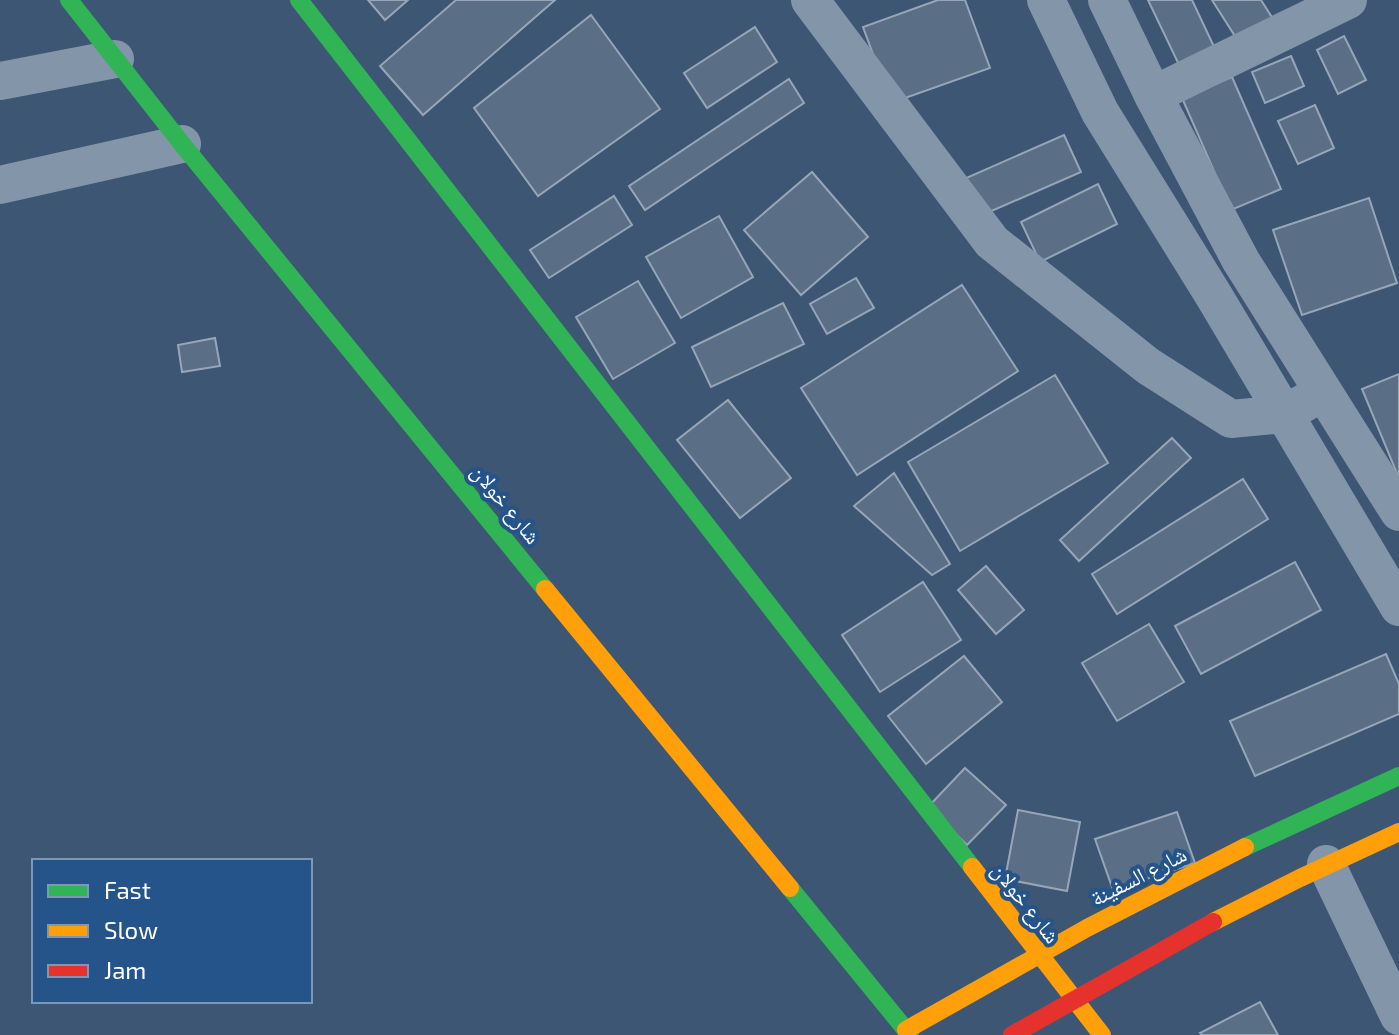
<svg xmlns="http://www.w3.org/2000/svg" width="1399" height="1035" viewBox="0 0 1399 1035" font-family="'Exo 2','Noto Naskh Arabic',sans-serif">
	<style>
		.building { fill: #5a6e86; stroke: #97a6b7; stroke-width: 2 }
		.lines { fill: none; stroke-linecap: round; stroke-linejoin: round }
		.street { stroke: #8395a8; stroke-width: 38 }
		.fast { stroke: #30b455; stroke-width: 18 }
		.slow { stroke: #ff9f0a; stroke-width: 18 }
		.jam { stroke: #e5322d; stroke-width: 18 }
		.labels { text-anchor: middle; dominant-baseline: central; stroke-width: 8; stroke-linejoin: round; paint-order: stroke }
		.street-label { font-size: 22px; fill: #fff; stroke: #25548b }
	</style>
	<rect width="100%" height="100%" fill="#3c5674"/>
	<g class="building">
		<polygon points="368,0 408,0 385,20"/>
		<polygon points="456,0 555,0 423,115 380,66"/>
		<polygon points="938,0 965,0 990,68 891,103 863,27"/>
		<polygon points="1148,0 1192,0 1217,53 1181,69"/>
		<polygon points="1212,0 1261,0 1275,22 1240,44"/>
		<polygon points="591,15 660,109 538,196 474,108"/>
		<polygon points="755,27 777,62 707,108 684,73"/>
		<polygon points="1344,36 1366,80 1338,94 1317,50"/>
		<polygon points="1291,56 1304,86 1265,103 1252,72"/>
		<polygon points="1232,77 1281,189 1231,210 1182,98"/>
		<polygon points="789,79 804,103 645,210 629,186"/>
		<polygon points="1315,105 1334,148 1298,164 1278,121"/>
		<polygon points="1064,135 1081,172 980,216 964,179"/>
		<polygon points="812,172 868,237 801,295 744,230"/>
		<polygon points="1098,184 1117,224 1040,262 1021,222"/>
		<polygon points="614,196 632,225 549,278 530,250"/>
		<polygon points="1369,198 1397,283 1302,315 1273,230"/>
		<polygon points="719,216 753,277 681,318 646,257"/>
		<polygon points="856,278 874,308 827,334 810,304"/>
		<polygon points="638,281 675,343 613,379 576,317"/>
		<polygon points="962,285 1018,371 857,475 801,388"/>
		<polygon points="783,303 804,344 711,387 692,347"/>
		<polygon points="215,338 220,366 182,372 178,345"/>
		<polygon points="1399,374 1399,475 1398,476 1362,389"/>
		<polygon points="1055,375 1108,463 960,551 908,462"/>
		<polygon points="728,400 791,478 740,518 677,440"/>
		<polygon points="1172,438 1191,458 1079,561 1060,540"/>
		<polygon points="894,473 950,564 932,575 854,506"/>
		<polygon points="1243,479 1268,519 1117,614 1092,574"/>
		<polygon points="1295,562 1321,610 1201,674 1175,626"/>
		<polygon points="986,566 1024,610 996,634 958,590"/>
		<polygon points="923,582 961,640 880,692 842,635"/>
		<polygon points="1149,624 1184,682 1117,721 1082,663"/>
		<polygon points="1386,654 1399,684 1399,714 1255,776 1230,721"/>
		<polygon points="964,656 1002,702 926,764 888,716"/>
		<polygon points="965,768 1006,805 967,845 928,807"/>
		<polygon points="1018,810 1080,822 1067,891 1005,879"/>
		<polygon points="1177,812 1195,863 1113,890 1095,839"/>
		<polygon points="1260,1002 1278,1035 1202,1035 1200,1033"/>
	</g>
	<g class="lines">
		<g class="street">
			<polyline points="810,0 992,242 1148,366 1231,419 1285,414 1323,392"/>
			<polyline points="1046,0 1100,112 1214,296 1399,607"/>
			<polyline points="1107,0 1153,95 1241,261 1399,512"/>
			<polyline points="0,81 115,59"/>
			<polyline points="1153,95 1348,0"/>
			<polyline points="0,185 182,144"/>
			<polyline points="1326,864 1399,1016"/>
		</g>
		<g class="fast">
			<polyline points="69,0 182,144 545,589"/>
			<polyline points="299,0 972,867"/>
			<polyline points="1245,847 1399,776"/>
			<polyline points="790,888 910,1035"/>
		</g>
		<g class="slow">
			<polyline points="545,589 790,888"/>
			<polyline points="972,867 1102,1035"/>
			<polyline points="1213,922 1300,878 1399,832"/>
			<polyline points="906,1030 1087,928 1245,847"/>
		</g>
		<polyline class="jam" points="1012,1035 1213,922"/>
	</g>
	<g class="labels">
		<g class="street-label">
			<text transform="translate(507 503) rotate(51)">شارع خولان</text>
			<text transform="translate(1138 875) rotate(-27)">شارع السفينة</text>
			<text transform="translate(1027 902) rotate(52)">شارع خولان</text>
		</g>
	</g>
	<rect x="32" y="859" width="280" height="144" fill="#25548b" stroke="#7c98b9" stroke-width="2"/>
	<rect x="48" y="885" width="40" height="12" fill="#30b455" stroke="#7c98b9" stroke-width="2"/>
	<text x="104" y="899" font-size="24" fill="#ffffff">Fast</text>
	<rect x="48" y="925" width="40" height="12" fill="#ff9f0a" stroke="#7c98b9" stroke-width="2"/>
	<text x="104" y="939" font-size="24" fill="#ffffff">Slow</text>
	<rect x="48" y="965" width="40" height="12" fill="#e5322d" stroke="#7c98b9" stroke-width="2"/>
	<text x="104" y="979" font-size="24" fill="#ffffff">Jam</text>
</svg>
